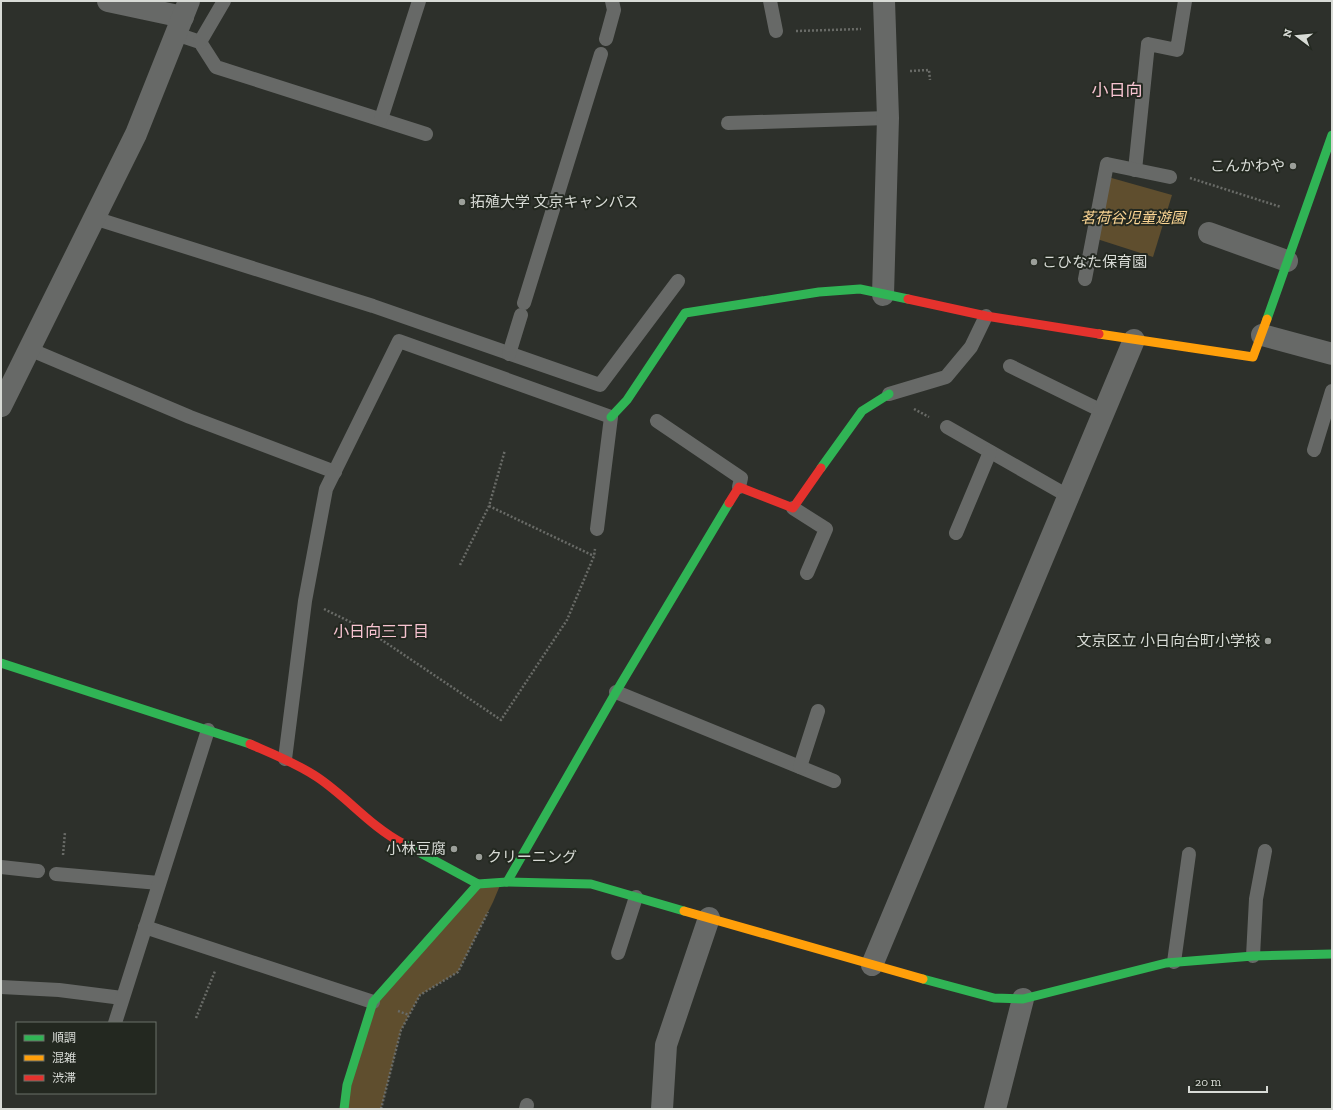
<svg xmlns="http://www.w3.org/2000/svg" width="1333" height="1110" viewBox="0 0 1333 1110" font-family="'Zilla Slab','Noto Sans JP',serif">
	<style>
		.green { fill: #5f4e2e }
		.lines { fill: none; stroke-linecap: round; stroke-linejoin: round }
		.path { stroke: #696b67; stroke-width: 2.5; stroke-dasharray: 2 2; stroke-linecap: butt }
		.lane { stroke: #676967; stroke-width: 14 }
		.street { stroke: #676967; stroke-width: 22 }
		.fast { stroke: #30b455; stroke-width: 9 }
		.slow { stroke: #ff9f0a; stroke-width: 9 }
		.jam { stroke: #e5322d; stroke-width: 9 }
		.poi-dot { fill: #9c9f9a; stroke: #232820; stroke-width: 1.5 }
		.labels { text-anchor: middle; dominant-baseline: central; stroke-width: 4; stroke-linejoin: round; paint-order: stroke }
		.poi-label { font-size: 15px; fill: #d8dbd6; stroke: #232820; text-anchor: end }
		.park-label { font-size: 15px; font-style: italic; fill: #fbd593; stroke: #232820 }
		.neighbourhood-label { font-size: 16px; fill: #f6c3d0; stroke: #232820 }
		.quarter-label { font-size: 17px; fill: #f6c3d0; stroke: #232820 }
	</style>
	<rect width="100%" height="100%" fill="#2d302b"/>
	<g class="green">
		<polygon points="1108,177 1172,195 1153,257 1097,239"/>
		<polygon points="501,883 493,902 458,972 420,995 409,1015 401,1030 381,1109 344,1109 373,1002 478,884"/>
	</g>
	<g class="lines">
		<g class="path">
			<polyline points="796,31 861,29"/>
			<polyline points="910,71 929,70 930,80"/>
			<polyline points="1190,178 1281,207"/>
			<polyline points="914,409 929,417"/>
			<polyline points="489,506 594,556"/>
			<polyline points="460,565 489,506 505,450"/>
			<polyline points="324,609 367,630 501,720 567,620 594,556 595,549"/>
			<polyline points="63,855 65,832"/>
			<polyline points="398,1011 409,1015"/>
			<polyline points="196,1018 215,971"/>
			<polyline points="381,1109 401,1030 420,995 458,972 488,912"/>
		</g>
		<g class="lane">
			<polyline points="770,1 776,31"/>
			<polyline points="176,34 200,42 216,67 426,134"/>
			<polyline points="606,39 614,10 612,1"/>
			<polyline points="200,42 224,1"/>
			<polyline points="381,119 419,1"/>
			<polyline points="728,123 888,118"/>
			<polyline points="1135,170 1148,44 1177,50 1185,1"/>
			<polyline points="94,218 373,306 600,385 678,281"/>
			<polyline points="1085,279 1107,164 1170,177"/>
			<polyline points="524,303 601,54"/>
			<polyline points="29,349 190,417 335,472"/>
			<polyline points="509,354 521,315"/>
			<polyline points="1010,366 1104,412"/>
			<polyline points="889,394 946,377 971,347 986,316"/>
			<polyline points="657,421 741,478 739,487"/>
			<polyline points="947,427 1068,496"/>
			<polyline points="1314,450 1332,391"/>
			<polyline points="793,508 826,529 807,573"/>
			<polyline points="956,533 990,452"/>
			<polyline points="616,692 834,781"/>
			<polyline points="285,759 305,601 326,489 399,341 611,417 597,529"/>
			<polyline points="800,767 818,711"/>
			<polyline points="1,867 38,871"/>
			<polyline points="56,874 159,883"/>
			<polyline points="145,927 373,1002"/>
			<polyline points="618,953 636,897"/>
			<polyline points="1253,956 1256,899 1265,851"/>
			<polyline points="1174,962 1189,854"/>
			<polyline points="1,987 59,990 122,998"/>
			<polyline points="115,1023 208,730"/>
			<polyline points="526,1109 527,1105"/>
		</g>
		<g class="street">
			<polyline points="108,1 183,17"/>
			<polyline points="1209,233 1287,261"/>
			<polyline points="883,295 888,118 884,1"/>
			<polyline points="1262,335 1332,354"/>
			<polyline points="1,406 136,134 189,1"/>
			<polyline points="872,965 1134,340"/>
			<polyline points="662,1109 666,1045 709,918"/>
			<polyline points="995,1109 1023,999"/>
		</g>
		<g class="fast">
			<polyline points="1267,319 1332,135"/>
			<polyline points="611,417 627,400 685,313 819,292 860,289 908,299"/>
			<polyline points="821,468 862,411 889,394"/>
			<polyline points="1,663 250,744"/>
			<polyline points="402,843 478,884 507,882 591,884 684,911"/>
			<polyline points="507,882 616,692 729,503"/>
			<polyline points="923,979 994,998 1023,999 1166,963 1253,956 1332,954"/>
			<polyline points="344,1109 347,1085 373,1002 478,884"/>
		</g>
		<g class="slow">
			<polyline points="1099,334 1253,357 1267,319"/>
			<polyline points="684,911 923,979"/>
		</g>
		<g class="jam">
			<polyline points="908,299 986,316 1099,334"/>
			<polyline points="729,503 739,487 793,508 821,468"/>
			<path d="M250,744C273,754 296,763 317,777C347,797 370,826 402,843"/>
		</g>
	</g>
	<g class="poi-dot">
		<circle cx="1293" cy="166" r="4"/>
		<circle cx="462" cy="202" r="4"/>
		<circle cx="1034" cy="262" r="4"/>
		<circle cx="1268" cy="641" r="4"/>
		<circle cx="454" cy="849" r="4"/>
		<circle cx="479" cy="857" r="4"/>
	</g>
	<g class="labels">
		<g class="poi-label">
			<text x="1285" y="166">こんかわや</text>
			<text x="470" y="202" text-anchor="start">拓殖大学 文京キャンパス</text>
			<text x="1042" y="262" text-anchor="start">こひなた保育園</text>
			<text x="1260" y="641">文京区立 小日向台町小学校</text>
			<text x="446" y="849">小林豆腐</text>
			<text x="487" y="857" text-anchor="start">クリーニング</text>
		</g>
		<g class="park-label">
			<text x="1133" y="218">茗荷谷児童遊園</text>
		</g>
		<g class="neighbourhood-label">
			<text x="381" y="631">小日向三丁目</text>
		</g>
		<g class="quarter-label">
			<text x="1117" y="90">小日向</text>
		</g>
	</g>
	<rect width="1333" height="1110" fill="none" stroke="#d8dbd6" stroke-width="4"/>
	<rect x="16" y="1022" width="140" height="72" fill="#232820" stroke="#6b7069"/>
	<rect x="24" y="1035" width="20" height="6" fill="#30b455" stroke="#6b7069"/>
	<text x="52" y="1042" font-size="12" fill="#d8dbd6">順調</text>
	<rect x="24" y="1055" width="20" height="6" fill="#ff9f0a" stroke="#6b7069"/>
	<text x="52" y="1062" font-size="12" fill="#d8dbd6">混雑</text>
	<rect x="24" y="1075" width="20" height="6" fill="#e5322d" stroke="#6b7069"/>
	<text x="52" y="1082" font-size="12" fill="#d8dbd6">渋滞</text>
	<g transform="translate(1297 36) rotate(286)" stroke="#232820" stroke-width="3" paint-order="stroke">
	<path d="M0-3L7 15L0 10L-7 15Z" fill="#d8dbd6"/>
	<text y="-6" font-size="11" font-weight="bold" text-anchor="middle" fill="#d8dbd6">N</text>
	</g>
	<path d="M1189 1086v6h78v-6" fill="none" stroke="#d8dbd6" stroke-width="2"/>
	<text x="1195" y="1086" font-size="12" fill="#d8dbd6" stroke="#232820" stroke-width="3" paint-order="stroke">20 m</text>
</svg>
